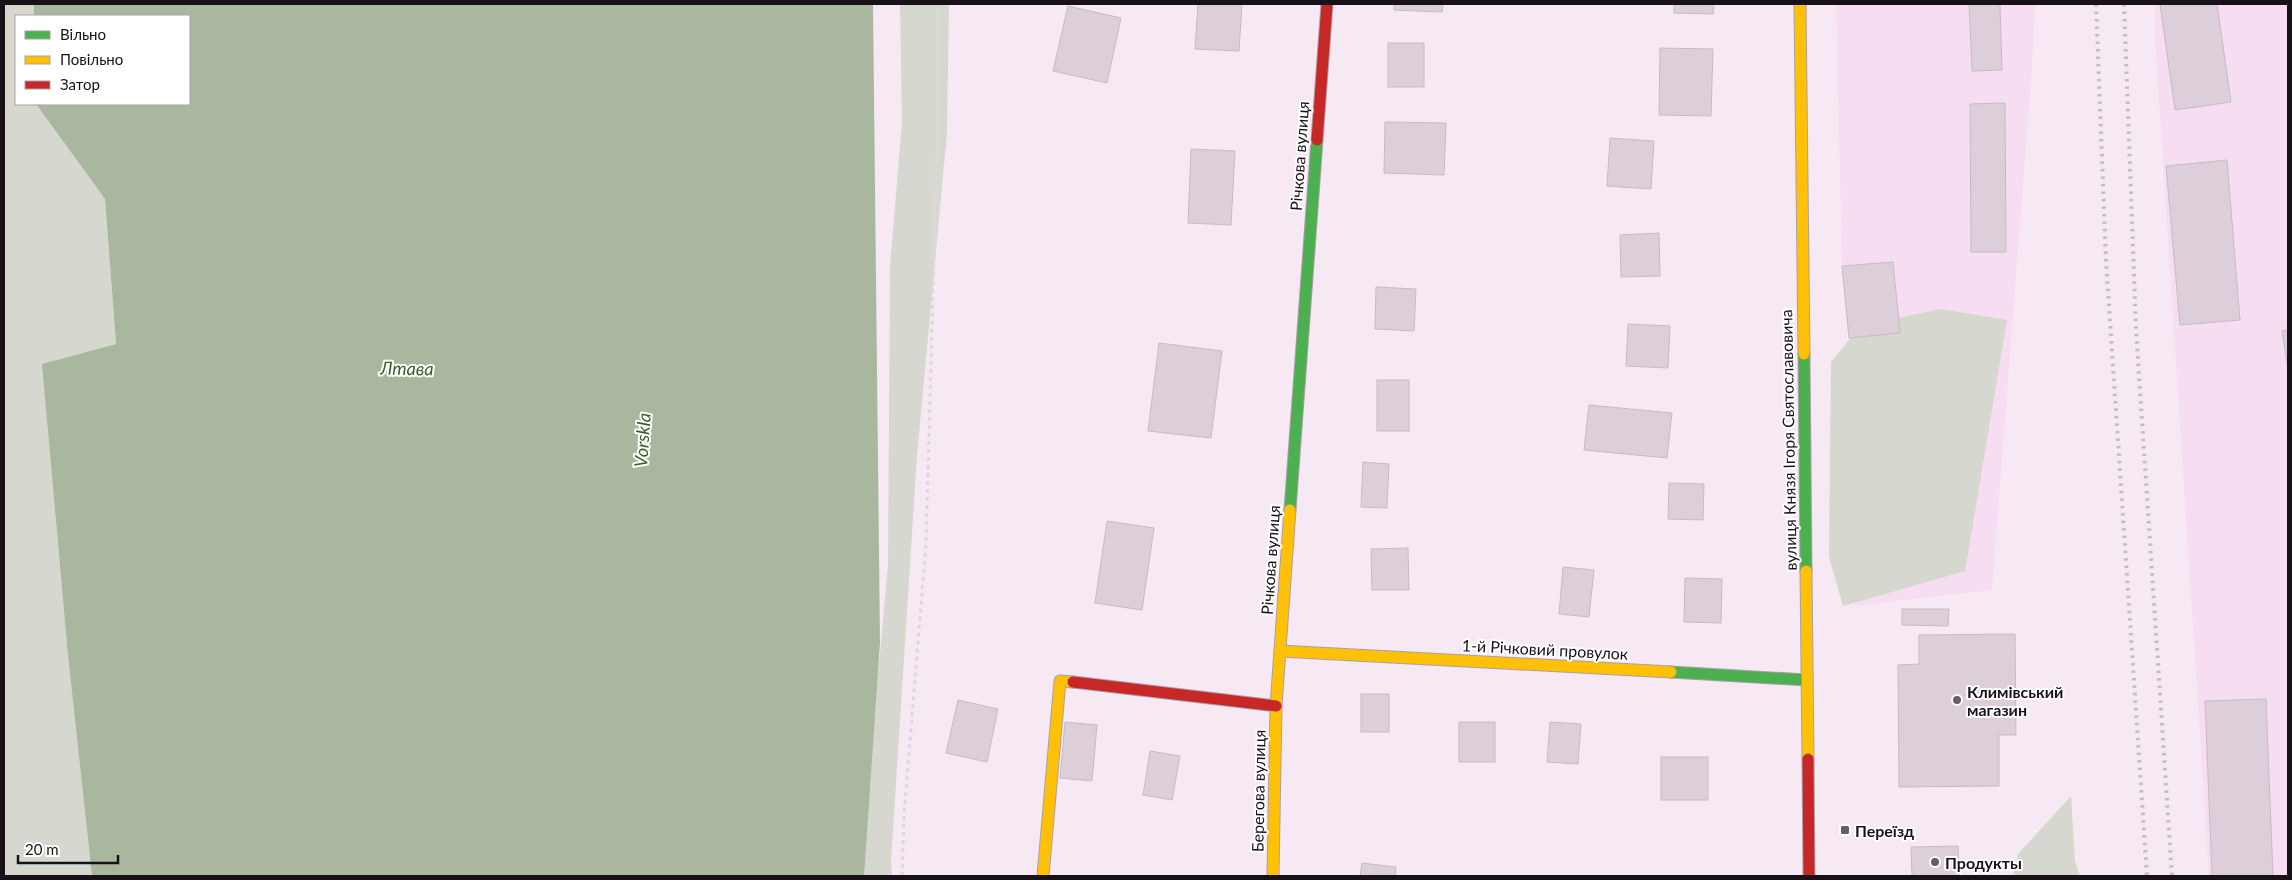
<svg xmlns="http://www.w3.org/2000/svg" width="2292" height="880" viewBox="0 0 2292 880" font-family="Lato,sans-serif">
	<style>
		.built { fill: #f6ddf1 }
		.green { fill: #d6d8d0 }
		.water { fill: #aab79f }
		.building { fill: #ddcfda; stroke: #c6bbc4 }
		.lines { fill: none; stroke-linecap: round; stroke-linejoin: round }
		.fast-casing { stroke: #ab9fa8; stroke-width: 13 }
		.slow-casing { stroke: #ab9fa8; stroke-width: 13 }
		.jam-casing { stroke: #ab9fa8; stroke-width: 13 }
		.path { stroke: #dcd8db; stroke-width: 3; stroke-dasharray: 4 4; stroke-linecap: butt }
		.fast { stroke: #4caf50; stroke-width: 11 }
		.slow { stroke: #ffc107; stroke-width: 11 }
		.jam { stroke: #c62828; stroke-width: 11 }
		.rail { stroke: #c1bec1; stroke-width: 4; stroke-dasharray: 2.5 5; stroke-linecap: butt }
		.poi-dot { fill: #675d65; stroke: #fff; stroke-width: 2 }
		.labels { text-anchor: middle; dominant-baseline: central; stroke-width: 4; stroke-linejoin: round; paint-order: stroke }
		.street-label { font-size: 16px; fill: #191118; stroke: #fff }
		.poi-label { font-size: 16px; font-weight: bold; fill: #191118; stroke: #fff; text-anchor: start }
		.water-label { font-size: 18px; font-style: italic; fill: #3b5c25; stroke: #fff }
	</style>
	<rect width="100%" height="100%" fill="#f7e9f4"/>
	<g class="built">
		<polygon points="1836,4 2035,4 2032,68 1992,590 1853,606 1849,338 1842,266"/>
		<polygon points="2155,4 2288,4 2288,876 2209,876 2155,38"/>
	</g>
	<g class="green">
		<polygon points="4,4 34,4 34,16 16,16 16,104 36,104 105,199 116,344 58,360 48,431 68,656 92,876 4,876"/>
		<polygon points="900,4 949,4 947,133 917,456 891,861 892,876 860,876 888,564 890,266 902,122"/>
		<polygon points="1941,309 2007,320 1965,571 1843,606 1829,557 1831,362 1860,326"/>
		<polygon points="2071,796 2075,861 2080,876 2013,876 2018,854"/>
	</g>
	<polygon class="water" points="34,4 873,4 880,643 864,876 92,876 68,656 42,364 116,344 105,199 36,104 189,104 189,16 34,16"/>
	<g class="building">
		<polygon points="1198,4 1242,4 1239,51 1195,49"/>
		<polygon points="1394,4 1443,4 1442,12 1394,10"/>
		<polygon points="1674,4 1714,4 1713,14 1674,13"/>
		<polygon points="1969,4 2000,4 2002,70 1972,71"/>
		<polygon points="2160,4 2217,4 2231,102 2175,110"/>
		<polygon points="1068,6 1121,18 1107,83 1053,71"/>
		<rect x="1388" y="43" width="36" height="44"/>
		<polygon points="1660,48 1713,49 1711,116 1659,115"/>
		<polygon points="2005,103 2006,252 1971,252 1970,104"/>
		<polygon points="1385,122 1446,123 1444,175 1384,173"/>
		<polygon points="1610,138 1654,141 1651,189 1607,186"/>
		<polygon points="1191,149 1235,151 1231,225 1188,223"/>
		<polygon points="2227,160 2240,320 2180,325 2166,166"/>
		<polygon points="1659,233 1660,276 1621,277 1620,235"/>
		<polygon points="1893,262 1900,333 1849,338 1842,266"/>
		<polygon points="1376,287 1416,289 1414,331 1375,329"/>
		<polygon points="1628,324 1670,326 1668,368 1626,366"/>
		<polygon points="2288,330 2288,370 2282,331"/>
		<polygon points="1159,343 1222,351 1211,438 1148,431"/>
		<rect x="1377" y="380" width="32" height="51"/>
		<polygon points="1589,405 1672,413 1667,458 1584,450"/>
		<polygon points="1363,462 1389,464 1387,508 1361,507"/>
		<polygon points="1669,483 1704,484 1703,520 1668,519"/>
		<polygon points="1107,521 1154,528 1142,610 1095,603"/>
		<polygon points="1408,548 1409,590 1372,590 1371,549"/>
		<polygon points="1563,567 1594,570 1589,617 1559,614"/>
		<polygon points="1685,578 1722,579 1721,623 1684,622"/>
		<polygon points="1902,609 1949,609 1948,626 1902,625"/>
		<polygon points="2015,634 2016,735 1999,735 1999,786 1899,787 1898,665 1919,664 1919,635"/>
		<rect x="1361" y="694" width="28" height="38"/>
		<polygon points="2266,699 2273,876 2212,876 2205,701"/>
		<polygon points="958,700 998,709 987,762 946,753"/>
		<polygon points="1065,722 1097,725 1092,781 1060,778"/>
		<rect x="1459" y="722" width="36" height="40"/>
		<polygon points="1550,722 1581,724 1578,764 1547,762"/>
		<polygon points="1150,751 1180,756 1172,800 1143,795"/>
		<rect x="1661" y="757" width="47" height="43"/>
		<polygon points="1958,846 1959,876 1912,876 1911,847"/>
		<polygon points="1362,863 1396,867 1395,876 1360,876"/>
	</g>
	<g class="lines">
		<defs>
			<g id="fast">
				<polyline points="1804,354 1806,571"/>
				<polyline points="1290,510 1317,140"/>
				<polyline points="1671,672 1807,680"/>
			</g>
			<g id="slow">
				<polyline points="1800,4 1804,354"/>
				<polyline points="1806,571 1808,759"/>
				<polyline points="1280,651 1671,672"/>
				<polyline points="1043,876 1060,681 1073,682"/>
				<polyline points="1273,876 1276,706 1290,510"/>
			</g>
			<g id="jam">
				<polyline points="1317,140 1327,4"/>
				<polyline points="1073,682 1276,706"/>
				<polyline points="1808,759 1809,876"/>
			</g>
		</defs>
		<use href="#fast" class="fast-casing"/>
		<use href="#slow" class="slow-casing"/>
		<use href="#jam" class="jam-casing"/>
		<polyline class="path" points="902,876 904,815 926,544 937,142 938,4"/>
		<use href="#fast" class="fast"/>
		<use href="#slow" class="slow"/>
		<use href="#jam" class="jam"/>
		<g class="rail">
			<polyline points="2096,4 2106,261 2147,876"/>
			<polyline points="2124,4 2136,329 2172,876"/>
		</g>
	</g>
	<g class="poi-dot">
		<circle cx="1957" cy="700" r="5"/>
		<rect x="1840" y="825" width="10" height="10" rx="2.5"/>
		<circle cx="1935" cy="862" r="5"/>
	</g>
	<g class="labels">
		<g class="street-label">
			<text transform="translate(1299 156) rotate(-86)">Річкова вулиця</text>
			<text transform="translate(1788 440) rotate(-91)">вулиця Князя Ігоря Святославовича</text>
			<text transform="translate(1270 560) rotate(-86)">Річкова вулиця</text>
			<text transform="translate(1545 649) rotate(3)">1-й Річковий провулок</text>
			<text transform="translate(1258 791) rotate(-89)">Берегова вулиця</text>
		</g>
		<g class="poi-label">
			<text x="1967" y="691">Климівський<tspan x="1967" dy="18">магазин</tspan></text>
			<text x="1855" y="830">Переїзд</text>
			<text x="1945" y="862">Продукты</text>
		</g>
		<g class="water-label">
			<text transform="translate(407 368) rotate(1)">Лтава</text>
			<text transform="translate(642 440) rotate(-86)">Vorskla</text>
		</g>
	</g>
	<rect width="2292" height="880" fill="none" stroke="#191118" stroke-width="10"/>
	<rect x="15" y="15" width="175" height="90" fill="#ffffff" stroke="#a3a0a3"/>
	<rect x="25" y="31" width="25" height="8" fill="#4caf50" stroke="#a3a0a3"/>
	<text x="60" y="40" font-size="15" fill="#191118">Вільно</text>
	<rect x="25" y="56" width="25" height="8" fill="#ffc107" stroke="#a3a0a3"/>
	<text x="60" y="65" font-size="15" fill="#191118">Повільно</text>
	<rect x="25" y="81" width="25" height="8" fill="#c62828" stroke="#a3a0a3"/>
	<text x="60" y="90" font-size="15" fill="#191118">Затор</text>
	<path d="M18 855v8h100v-8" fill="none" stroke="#191118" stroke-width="2.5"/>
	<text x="25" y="855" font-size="15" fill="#191118" stroke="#ffffff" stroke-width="4" paint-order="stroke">20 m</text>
</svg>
